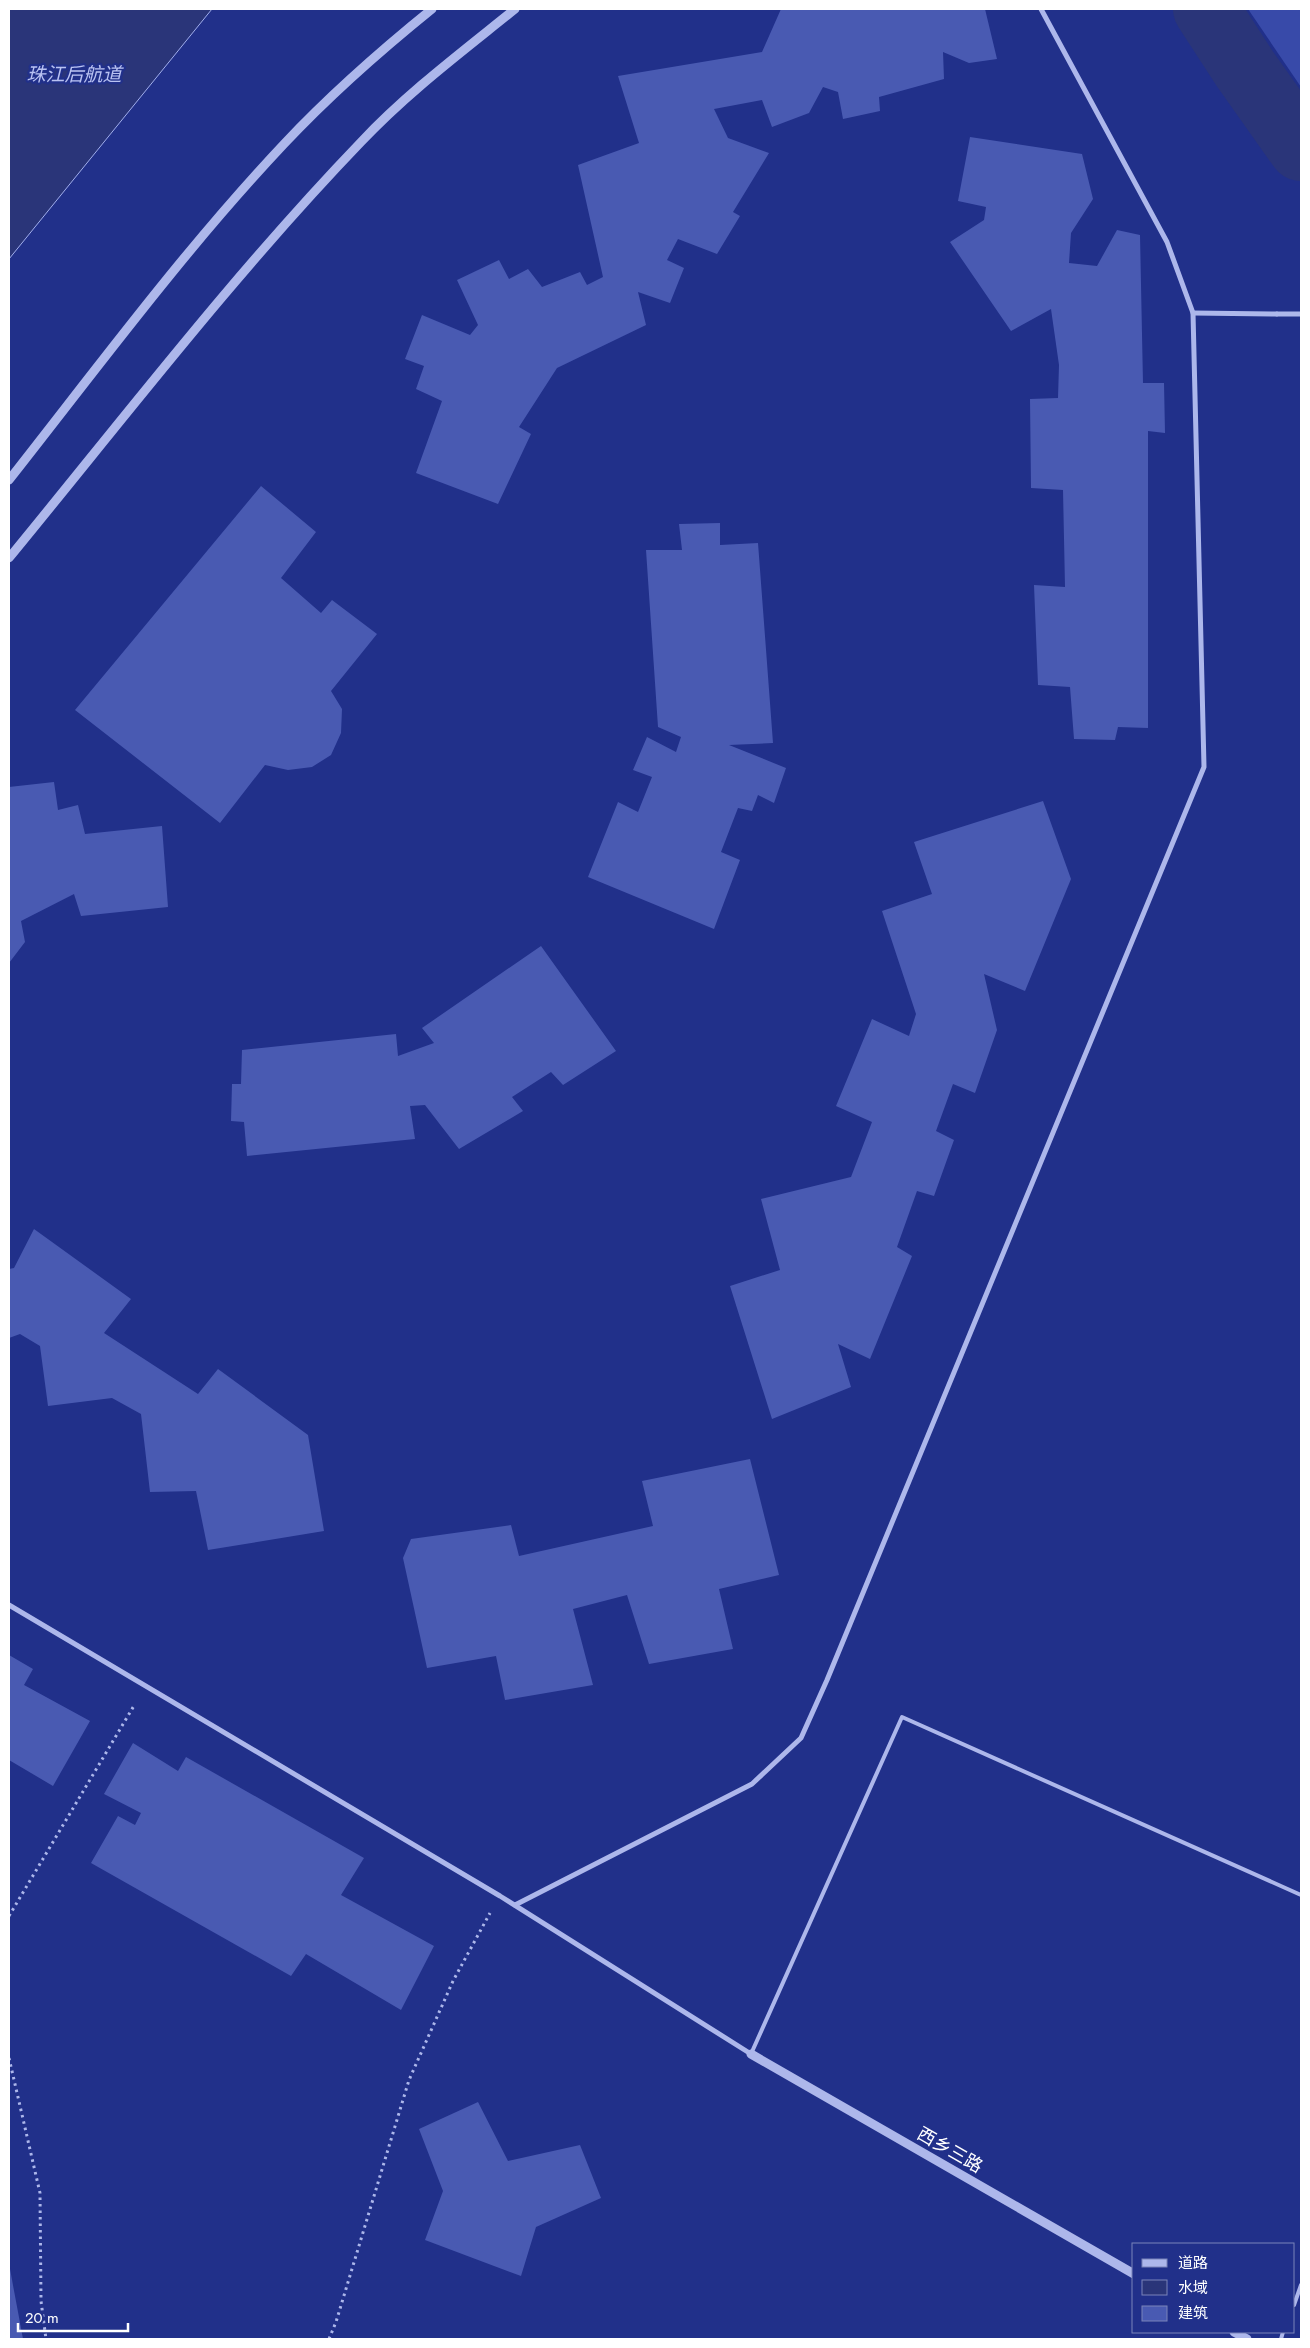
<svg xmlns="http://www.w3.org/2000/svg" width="1310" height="2348" viewBox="0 0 1310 2348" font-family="Jost,'Noto Sans SC',sans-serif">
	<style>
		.green { fill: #384aa9 }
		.water { fill: #2a3579; stroke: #a1aeec }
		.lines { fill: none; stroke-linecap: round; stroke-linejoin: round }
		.river { stroke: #2a3579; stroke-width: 66 }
		.building { fill: #495ab2 }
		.path { stroke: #adb7eb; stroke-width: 3; stroke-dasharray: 2.5 4; stroke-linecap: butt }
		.service { stroke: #adb7eb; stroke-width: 4 }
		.minor { stroke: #adb7eb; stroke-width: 5 }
		.tertiary { stroke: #adb7eb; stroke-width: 9 }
		.minor-bridge { stroke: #adb7eb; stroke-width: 5 }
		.labels { text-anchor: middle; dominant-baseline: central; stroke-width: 4.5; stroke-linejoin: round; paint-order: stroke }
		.street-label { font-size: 18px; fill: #fff; stroke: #21308a }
		.water-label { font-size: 19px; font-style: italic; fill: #b9c2f2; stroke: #21308a }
	</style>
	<rect width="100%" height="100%" fill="#21308a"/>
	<polygon class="green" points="1248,9 1301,9 1301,87"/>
	<polygon class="water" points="9,9 212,9 9,259"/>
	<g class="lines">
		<polyline class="river" points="1206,9 1245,69 1301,148"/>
	</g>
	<g class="building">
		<polygon points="781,9 985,9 997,59 969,63 943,52 944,79 879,97 880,111 843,119 838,92 823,87 809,113 772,127 762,100 714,109 728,138 769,153 733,212 740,216 717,254 678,239 667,260 684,268 670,303 638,292 646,325 557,368 519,427 531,434 498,504 416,473 442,401 416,389 424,366 405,359 422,315 470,335 478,325 457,280 499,260 509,279 528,269 542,287 580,272 587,285 603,277 578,165 639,143 618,76 762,52"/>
		<polygon points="970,137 1082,154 1093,199 1071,233 1069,263 1097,266 1117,230 1140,235 1143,383 1164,383 1165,433 1148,431 1148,728 1118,727 1115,740 1074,739 1070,687 1038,685 1034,585 1065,587 1063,490 1031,488 1030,399 1058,398 1059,365 1051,309 1011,331 950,242 984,220 986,207 958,201"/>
		<polygon points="261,486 316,532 281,578 321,613 332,600 377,634 331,691 342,709 341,733 331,755 312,767 288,770 265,765 220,823 75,710"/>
		<polygon points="720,523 720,545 758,543 773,743 729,745 786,768 774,803 758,795 752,811 738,808 721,852 740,860 714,929 588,877 618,802 638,812 652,777 633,770 647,737 676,752 681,737 658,727 646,550 682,550 679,524"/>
		<polygon points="54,782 58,810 78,805 85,834 162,826 168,907 81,916 74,894 21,921 25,942 9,963 9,850 10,851 9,787"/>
		<polygon points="1043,801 1071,879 1025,991 984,974 997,1030 975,1093 953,1084 936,1131 954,1140 934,1196 917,1191 897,1247 912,1256 870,1359 838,1344 851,1387 772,1419 730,1286 780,1270 761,1199 851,1177 872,1122 836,1106 872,1019 909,1036 916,1014 882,911 932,894 914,842"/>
		<polygon points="541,946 616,1051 563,1085 551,1072 512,1097 523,1111 459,1149 425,1105 410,1106 415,1139 247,1156 244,1122 231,1121 232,1084 241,1084 242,1050 396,1034 398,1056 434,1043 422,1028"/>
		<polygon points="34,1229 131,1299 104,1333 198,1394 218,1369 308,1435 324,1531 208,1550 196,1491 150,1492 141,1414 112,1398 48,1406 40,1346 20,1334 9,1338 9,1269 14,1268"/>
		<polygon points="750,1459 779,1575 719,1589 733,1649 649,1664 627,1595 573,1609 593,1685 505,1700 496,1656 427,1668 403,1558 411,1539 511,1525 519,1556 653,1526 642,1481"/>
		<polygon points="9,1655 33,1669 24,1685 90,1721 53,1786 9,1760"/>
		<polygon points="133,1743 178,1771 186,1757 364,1858 341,1895 434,1946 401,2010 306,1954 291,1976 91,1863 118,1816 135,1825 141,1813 104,1794"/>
		<polygon points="478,2102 508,2161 580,2145 601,2198 536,2227 521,2276 425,2240 443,2191 419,2129"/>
		<polygon points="9,2269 10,2269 23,2339 9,2339"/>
	</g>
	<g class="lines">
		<g class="path">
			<polyline points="9,1916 135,1704"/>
			<polyline points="9,2058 40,2193 41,2301 46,2339"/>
			<polyline points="329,2339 336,2322 409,2080 453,1981 490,1913"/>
		</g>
		<g class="service">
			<polyline points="751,2054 902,1717 1301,1895"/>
			<polyline points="1294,2305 1301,2285"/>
			<polyline points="1281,2339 1283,2332"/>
		</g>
		<g class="minor">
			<polyline points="1193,313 1277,314"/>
			<polyline points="9,1605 500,1896 751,2054"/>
			<polyline points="515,1905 752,1784 801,1738 827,1680 1204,767 1193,313 1167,242 1041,9"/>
		</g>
		<g class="tertiary">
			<path d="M9,480C98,367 185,249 284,144C330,95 380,51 432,9"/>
			<path d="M9,558C124,418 235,273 361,142C407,93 463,51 515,9"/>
			<polyline points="751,2054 1134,2274"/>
			<polyline points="1234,2332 1247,2339"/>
		</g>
		<polyline class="minor-bridge" points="1277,314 1301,314"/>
	</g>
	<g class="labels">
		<g class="street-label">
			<text transform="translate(950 2150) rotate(30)">西乡三路</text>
		</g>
		<g class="water-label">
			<text x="74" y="74">珠江后航道</text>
		</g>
	</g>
	<rect width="1310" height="2348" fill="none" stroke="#ffffff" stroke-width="20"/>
	<rect x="1132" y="2243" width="162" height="90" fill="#21308a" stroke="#7a83b9"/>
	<rect x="1142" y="2259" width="25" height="8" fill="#adb7eb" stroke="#7a83b9"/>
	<text x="1178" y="2268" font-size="15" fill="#ffffff">道路</text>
	<rect x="1142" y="2280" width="25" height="15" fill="#2a3579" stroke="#7a83b9"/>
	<text x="1178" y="2293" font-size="15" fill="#ffffff">水域</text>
	<rect x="1142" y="2306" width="25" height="15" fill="#495ab2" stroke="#7a83b9"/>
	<text x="1178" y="2318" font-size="15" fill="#ffffff">建筑</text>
	<path d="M18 2323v8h110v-8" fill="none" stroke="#ffffff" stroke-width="2.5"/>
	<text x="25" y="2323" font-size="15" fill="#ffffff" stroke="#21308a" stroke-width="4" paint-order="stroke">20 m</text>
</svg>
